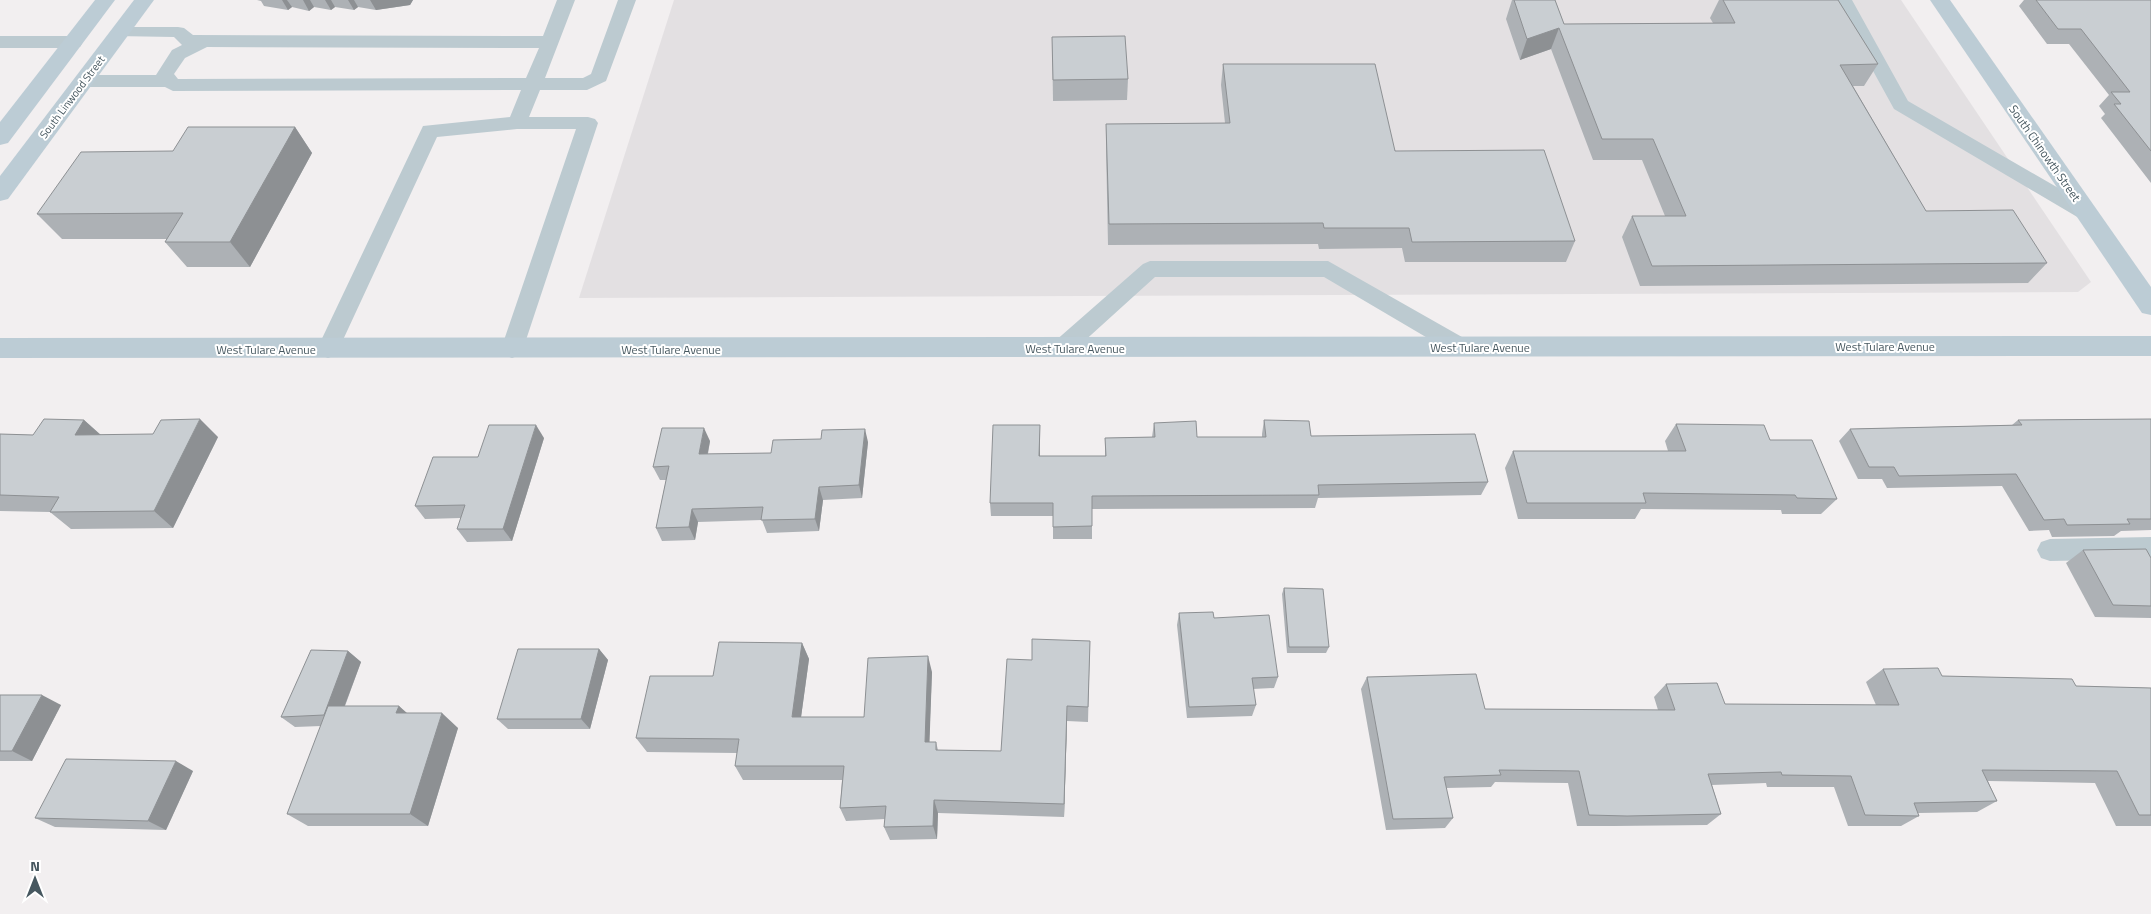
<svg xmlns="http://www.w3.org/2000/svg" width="2151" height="914" viewBox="0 0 2151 914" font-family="'Titillium Web',sans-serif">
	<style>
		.education { fill: #e3e0e2 }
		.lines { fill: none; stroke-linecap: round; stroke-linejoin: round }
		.lane { fill: #bccad0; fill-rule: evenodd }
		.street { fill: #bccad0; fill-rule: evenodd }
		.secondary { fill: #bcccd5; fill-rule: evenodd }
		.wall { fill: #adb1b5 }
		.shaded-wall { fill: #8d9093 }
		.building { fill: #c9ced2; stroke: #8d9093 }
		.labels { text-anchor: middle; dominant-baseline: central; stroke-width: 4; stroke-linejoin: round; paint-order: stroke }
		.far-street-label { font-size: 11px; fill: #46575f; stroke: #fff }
		.street-label { font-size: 12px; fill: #46575f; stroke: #fff }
	</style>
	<rect width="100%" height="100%" fill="#f2eff0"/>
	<polygon class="education" points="674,0 1901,0 2091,282 2078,292 579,298"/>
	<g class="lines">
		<g class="lane">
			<path d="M557,0H575L545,78H583L591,74L618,0H636L606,81L587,90H540L529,117H588L595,119L598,123L523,349L520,355L512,358L504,355L501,349L576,129H517L437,137L336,355L328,358L320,355L317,349L423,126L510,117L521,90L173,91L165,87H84L77,85L75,81L77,77L84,75H156L172,50L182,45L174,37L115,36L112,32L115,28L121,27H178L184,28L193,35L543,36ZM207,47L539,48L526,78L178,79L174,74L185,58Z"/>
			<polygon points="1834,0 1852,0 1908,101 2093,208 2096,213 2093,218 2086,220 2079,218 1894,109"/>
			<polygon points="1150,261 1328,261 1469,341 1472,347 1469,353 1461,356 1453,353 1324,277 1155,277 1070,354 1062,357 1054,354 1051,348 1054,342 1143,264"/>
			<polygon points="2151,537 2151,559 2050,561 2041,558 2037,550 2041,542 2050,539"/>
		</g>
		<polygon class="street" points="0,36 73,36 80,37 83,42 80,47 73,48 0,48"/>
		<g class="secondary">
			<polygon points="95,0 115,0 8,143 0,145 0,122"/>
			<polygon points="134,0 154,0 8,199 0,201 0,176"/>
			<polygon points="1930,0 1950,0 2151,287 2151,315 2142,313"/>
			<polygon points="2151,336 2151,356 0,358 0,338"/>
		</g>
	</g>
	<g class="wall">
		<polygon points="257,0 413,0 410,5 376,10 358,7 354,10 335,7 331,10 314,7 309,11 292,7 288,10 264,6 261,1"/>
		<polygon points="1512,0 1555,0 1564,24 1713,23 1710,18 1719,0 1838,0 1878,64 1864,86 1853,86 1926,211 2047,263 2028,283 1640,286 1622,237 1632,216 1665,216 1642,160 1593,160 1551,49 1520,60 1506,19"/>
		<polygon points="2024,0 2151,0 2151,183 2101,118 2105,114 2099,106 2109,95 2069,44 2047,44 2019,6"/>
		<polygon points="1052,37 1128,79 1127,100 1053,101"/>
		<polygon points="1223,64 1575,241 1566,262 1405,262 1402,248 1319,249 1318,244 1108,245 1106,145 1106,124 1225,123 1221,85"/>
		<polygon points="295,127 312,153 250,267 187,267 165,242 167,239 62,239 37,214 173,151"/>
		<polygon points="2151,419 2151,530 2121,531 2114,536 2052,537 2049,530 2029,531 2002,486 1887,488 1882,479 1858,479 1839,441 1850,429 2012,425 2018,420"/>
		<polygon points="84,420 101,435 218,437 173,528 71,529 50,512 0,511 0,434 33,435"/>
		<polygon points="1264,420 1311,436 1488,482 1481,495 1318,498 1315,508 1092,509 1092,539 1053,539 1053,516 991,516 990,503 1040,425 1040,456 1105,456 1105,438 1152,437 1154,423 1197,437 1262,437 1262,434"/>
		<polygon points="1676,424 1770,440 1837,499 1821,514 1782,514 1781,510 1641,509 1635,519 1518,519 1505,468 1513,451 1668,451 1665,441"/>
		<polygon points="544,438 512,541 467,542 457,529 461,518 425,519 415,506 478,457"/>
		<polygon points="710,441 708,454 771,453 868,442 862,498 823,500 819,531 767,533 762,520 698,522 695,540 662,541 656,528 666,480 660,480 653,467"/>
		<polygon points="2083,550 2151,558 2151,618 2095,617 2066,563"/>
		<polygon points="1284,588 1329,647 1326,653 1287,653 1282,594"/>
		<polygon points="1179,613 1214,618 1278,677 1274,688 1253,689 1256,705 1252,716 1187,718 1177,625"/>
		<polygon points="1090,641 1088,722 1067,721 1064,817 938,813 937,839 890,840 884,827 885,819 846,821 840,808 842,780 743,780 735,766 737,753 647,752 636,738 713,676 802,643 809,659 801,717 864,717 932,672 929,742 936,742 938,750 1001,751 1032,660"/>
		<polygon points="599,649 608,660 590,729 508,729 497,719"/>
		<polygon points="348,651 361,662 345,706 399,706 406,713 458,728 428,826 308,826 287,814 321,726 295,727 281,717"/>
		<polygon points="1883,669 1942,676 2076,686 2151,688 2151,826 2116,826 2095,783 1988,781 1997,801 1977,812 1918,813 1919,816 1901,826 1848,826 1834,787 1767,787 1766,783 1712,785 1721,814 1707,825 1614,826 1577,826 1568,783 1495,782 1491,787 1446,788 1453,818 1445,828 1386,830 1361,689 1367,677 1485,709 1658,710 1654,697 1666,684 1725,704 1876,705 1866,682"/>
		<polygon points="0,695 61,705 32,761 0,761"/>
		<polygon points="193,771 166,830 55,827 35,818"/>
	</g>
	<g class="shaded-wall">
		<polygon points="282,0 287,0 292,7 288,10"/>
		<polygon points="303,0 310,0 314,7 309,11"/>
		<polygon points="325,0 331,0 335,7 331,10"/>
		<polygon points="348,0 354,0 358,7 354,10"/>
		<polygon points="370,0 413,0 410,5 376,10"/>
		<polygon points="1559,28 1551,49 1520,60 1527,39"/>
		<polygon points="295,127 312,153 250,267 230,242"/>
		<polygon points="200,419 218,437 173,528 154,511"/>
		<polygon points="84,420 104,438 75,435"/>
		<polygon points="536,425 544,438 512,541 503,529"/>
		<polygon points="1040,425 1040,469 1039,456"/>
		<polygon points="704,428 710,441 705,467 699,454"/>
		<polygon points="865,429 868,442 862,498 859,485"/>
		<polygon points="819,487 823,500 819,531 815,519"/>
		<polygon points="692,509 698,522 695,540 689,527"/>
		<polygon points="802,643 809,659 799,732 792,717"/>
		<polygon points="599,649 608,660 590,729 581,719"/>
		<polygon points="348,651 361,662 337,726 324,715"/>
		<polygon points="928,656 932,672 929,756 925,742"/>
		<polygon points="42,695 61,705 32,761 12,751"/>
		<polygon points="399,706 416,721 396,713"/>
		<polygon points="1067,706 1067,721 1064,817 1064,804"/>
		<polygon points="442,713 458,728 428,826 410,814"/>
		<polygon points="176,761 193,771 166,830 148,821"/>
		<polygon points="934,800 938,813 937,839 933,826"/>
	</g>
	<g class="building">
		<polygon points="1514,0 1555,0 1564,24 1735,23 1723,0 1838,0 1878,64 1840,65 1926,211 2013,210 2047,263 1652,266 1632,216 1686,216 1653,139 1602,139 1559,28 1527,39"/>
		<polygon points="2036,0 2151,0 2151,151 2114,104 2121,104 2111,92 2130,92 2081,29 2058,29"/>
		<polygon points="1125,36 1128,79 1053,80 1052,37"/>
		<polygon points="1223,64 1375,64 1395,151 1544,150 1575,241 1412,242 1409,228 1324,228 1323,223 1109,224 1106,124 1230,123"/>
		<polygon points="188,127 295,127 230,242 165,242 183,213 37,214 81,152 173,151"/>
		<polygon points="44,419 84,420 75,435 153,434 161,420 200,419 154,511 50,512 59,497 0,495 0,434 33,435"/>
		<polygon points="2151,419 2151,519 2127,519 2130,524 2067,525 2064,519 2044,520 2016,474 1899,476 1894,467 1869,467 1850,429 2022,425 2018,420"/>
		<polygon points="1264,420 1309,421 1311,436 1475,434 1488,482 1318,485 1319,495 1092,496 1092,526 1053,527 1053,503 990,503 993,425 1040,425 1039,456 1106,456 1105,438 1155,437 1154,423 1196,421 1197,437 1266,437"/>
		<polygon points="1676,424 1764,425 1770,440 1812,440 1837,499 1797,498 1795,495 1643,493 1646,503 1527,503 1513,451 1686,451"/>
		<polygon points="489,425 536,425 503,529 457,529 465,505 415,506 433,457 478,457"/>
		<polygon points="662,428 704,428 699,454 771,453 773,440 821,439 822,430 865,429 859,485 819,487 815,519 761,520 763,507 692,509 689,527 656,528 669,466 653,467"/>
		<polygon points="2146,549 2151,558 2151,606 2113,605 2083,550"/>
		<polygon points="1284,588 1323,589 1329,647 1289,647"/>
		<polygon points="1213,612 1214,618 1269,615 1278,677 1252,678 1256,705 1189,707 1179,613"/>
		<polygon points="1032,639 1090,641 1088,707 1067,706 1064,804 934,800 933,826 884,827 886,806 840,808 844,766 735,766 739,739 636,738 650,676 713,676 719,642 802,643 792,717 864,717 868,658 928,656 925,742 936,742 936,750 1001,751 1007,659 1032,660"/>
		<polygon points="518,649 599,649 581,719 497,719"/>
		<polygon points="311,650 348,651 324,715 281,717"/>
		<polygon points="1938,668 1942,676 2072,679 2076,686 2151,688 2151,815 2139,815 2117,771 1982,770 1997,801 1914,803 1919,816 1865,815 1851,776 1782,775 1781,772 1708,774 1721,814 1627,816 1589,815 1579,771 1499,770 1501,775 1444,777 1453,818 1393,819 1367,677 1476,674 1485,709 1675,710 1666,684 1717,683 1725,704 1899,705 1883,669"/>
		<polygon points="0,695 42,695 12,751 0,751"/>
		<polygon points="328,706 399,706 396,713 442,713 410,814 287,814"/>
		<polygon points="66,759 176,761 148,821 35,818"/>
	</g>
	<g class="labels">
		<g class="far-street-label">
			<text transform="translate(72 97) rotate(-53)">South Linwood Street</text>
		</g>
		<g class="street-label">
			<text transform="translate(2045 153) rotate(55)">South Chinowth Street</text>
			<text x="1885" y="346">West Tulare Avenue</text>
			<text x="1480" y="347">West Tulare Avenue</text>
			<text x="1075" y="348">West Tulare Avenue</text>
			<text x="266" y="349">West Tulare Avenue</text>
			<text x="671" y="349">West Tulare Avenue</text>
		</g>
	</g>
	<g transform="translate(35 879)" stroke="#ffffff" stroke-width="4" paint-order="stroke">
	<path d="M0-4L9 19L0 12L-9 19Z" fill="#46575f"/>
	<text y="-8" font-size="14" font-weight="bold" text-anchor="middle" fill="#46575f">N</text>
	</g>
</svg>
